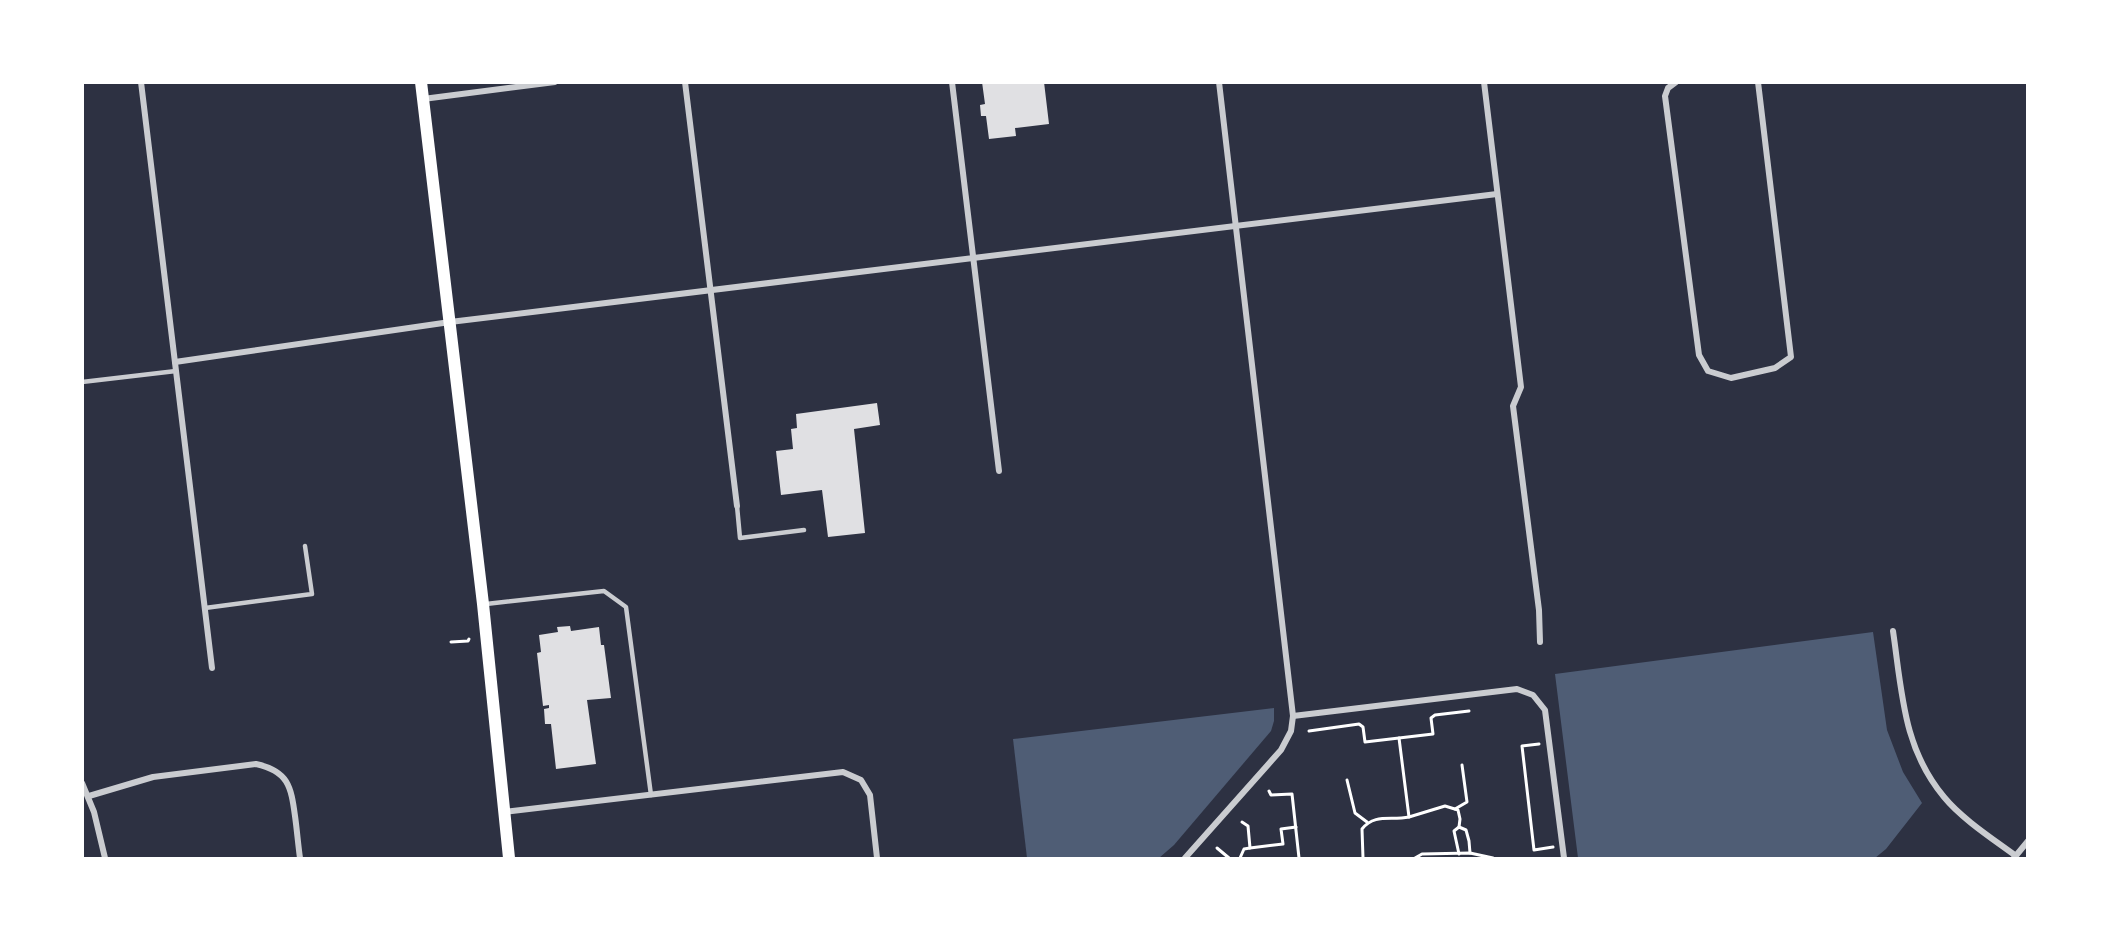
<svg xmlns="http://www.w3.org/2000/svg" width="2110" height="941" viewBox="0 0 2110 941" font-family="'Libre Baskerville',serif">
	<style>
		.water { fill: #4f5d75 }
		.building { fill: #e0e0e3 }
		.lines { fill: none; stroke-linecap: round; stroke-linejoin: round }
		.path { stroke: #fff; stroke-width: 3 }
		.service { stroke: #caccd0; stroke-width: 4.5 }
		.minor { stroke: #caccd0; stroke-width: 6 }
		.secondary { stroke: #fff; stroke-width: 12 }
	</style>
	<rect width="100%" height="100%" fill="#2d3142"/>
	<g class="water">
		<polygon points="1873,632 1887,730 1903,772 1922,803 1886,849 1875,858 1578,858 1555,674"/>
		<polygon points="1274,708 1274,721 1271,731 1174,845 1159,858 1027,858 1013,739"/>
	</g>
	<g class="building">
		<polygon points="982,82 1044,82 1049,124 1015,128 1016,136 989,139 986,116 981,116 980,105 985,104"/>
		<polygon points="877,403 880,425 854,429 865,533 828,537 822,490 781,495 776,451 793,449 791,429 797,428 796,414"/>
		<polygon points="570,626 571,631 599,627 601,645 604,645 611,698 587,700 596,764 556,769 551,724 545,724 544,709 549,708 549,705 543,706 537,653 541,652 539,635 558,632 557,627"/>
	</g>
	<g class="lines">
		<g class="path">
			<polyline points="451,642 468,641 469,639"/>
			<polyline points="1309,731 1359,724 1363,727 1365,742 1433,734 1431,718 1435,715 1469,711"/>
			<polyline points="1539,744 1522,746 1534,850 1553,847"/>
			<polyline points="1347,780 1355,813 1367,822"/>
			<polyline points="1269,791 1271,795 1292,794 1299,858"/>
			<polyline points="1455,809 1467,802 1462,765"/>
			<polyline points="1409,817 1445,806 1458,810 1460,819 1459,827"/>
			<polyline points="1217,848 1229,858"/>
			<polyline points="1250,848 1283,844 1281,829 1296,827"/>
			<polyline points="1459,854 1454,831 1459,827 1466,830 1469,841 1470,853"/>
			<polyline points="1240,858 1244,849 1250,848 1248,826 1242,822"/>
			<path d="M1363,858L1362,829C1375,813 1391,821 1409,817L1399,738"/>
			<polyline points="1415,858 1422,854 1470,853 1493,858"/>
		</g>
		<g class="service">
			<polyline points="82,382 176,371"/>
			<polyline points="737,506 740,538 804,530"/>
			<polyline points="486,604 604,591 626,607 651,795"/>
			<polyline points="205,608 312,594 305,546"/>
		</g>
		<g class="minor">
			<polyline points="141,82 212,668"/>
			<polyline points="685,82 737,506"/>
			<polyline points="952,82 999,471"/>
			<polyline points="1484,82 1521,387 1513,406 1539,610 1540,642"/>
			<polyline points="1676,82 1668,88 1665,96 1699,355 1708,371 1731,378 1775,368 1791,357 1758,82"/>
			<polyline points="423,99 555,82"/>
			<polyline points="175,362 450,322 1497,194"/>
			<path d="M1893,631C1902,692 1903,748 1944,797C1962,819 1993,839 2016,856"/>
			<polyline points="1293,716 1517,689 1533,695 1545,710 1564,858"/>
			<polyline points="82,783 94,812 105,858"/>
			<path d="M89,796L153,777L256,764C288,771 291,786 295,816C297,830 298,844 300,858"/>
			<polyline points="503,812 843,772 861,780 870,795 877,858"/>
			<polyline points="1185,858 1281,750 1291,731 1293,716 1219,82"/>
			<polyline points="2014,858 2028,841"/>
		</g>
		<polyline class="secondary" points="421,82 483,604 509,858"/>
	</g>
	<rect width="2110" height="941" fill="none" stroke="#ffffff" stroke-width="168"/>
</svg>
